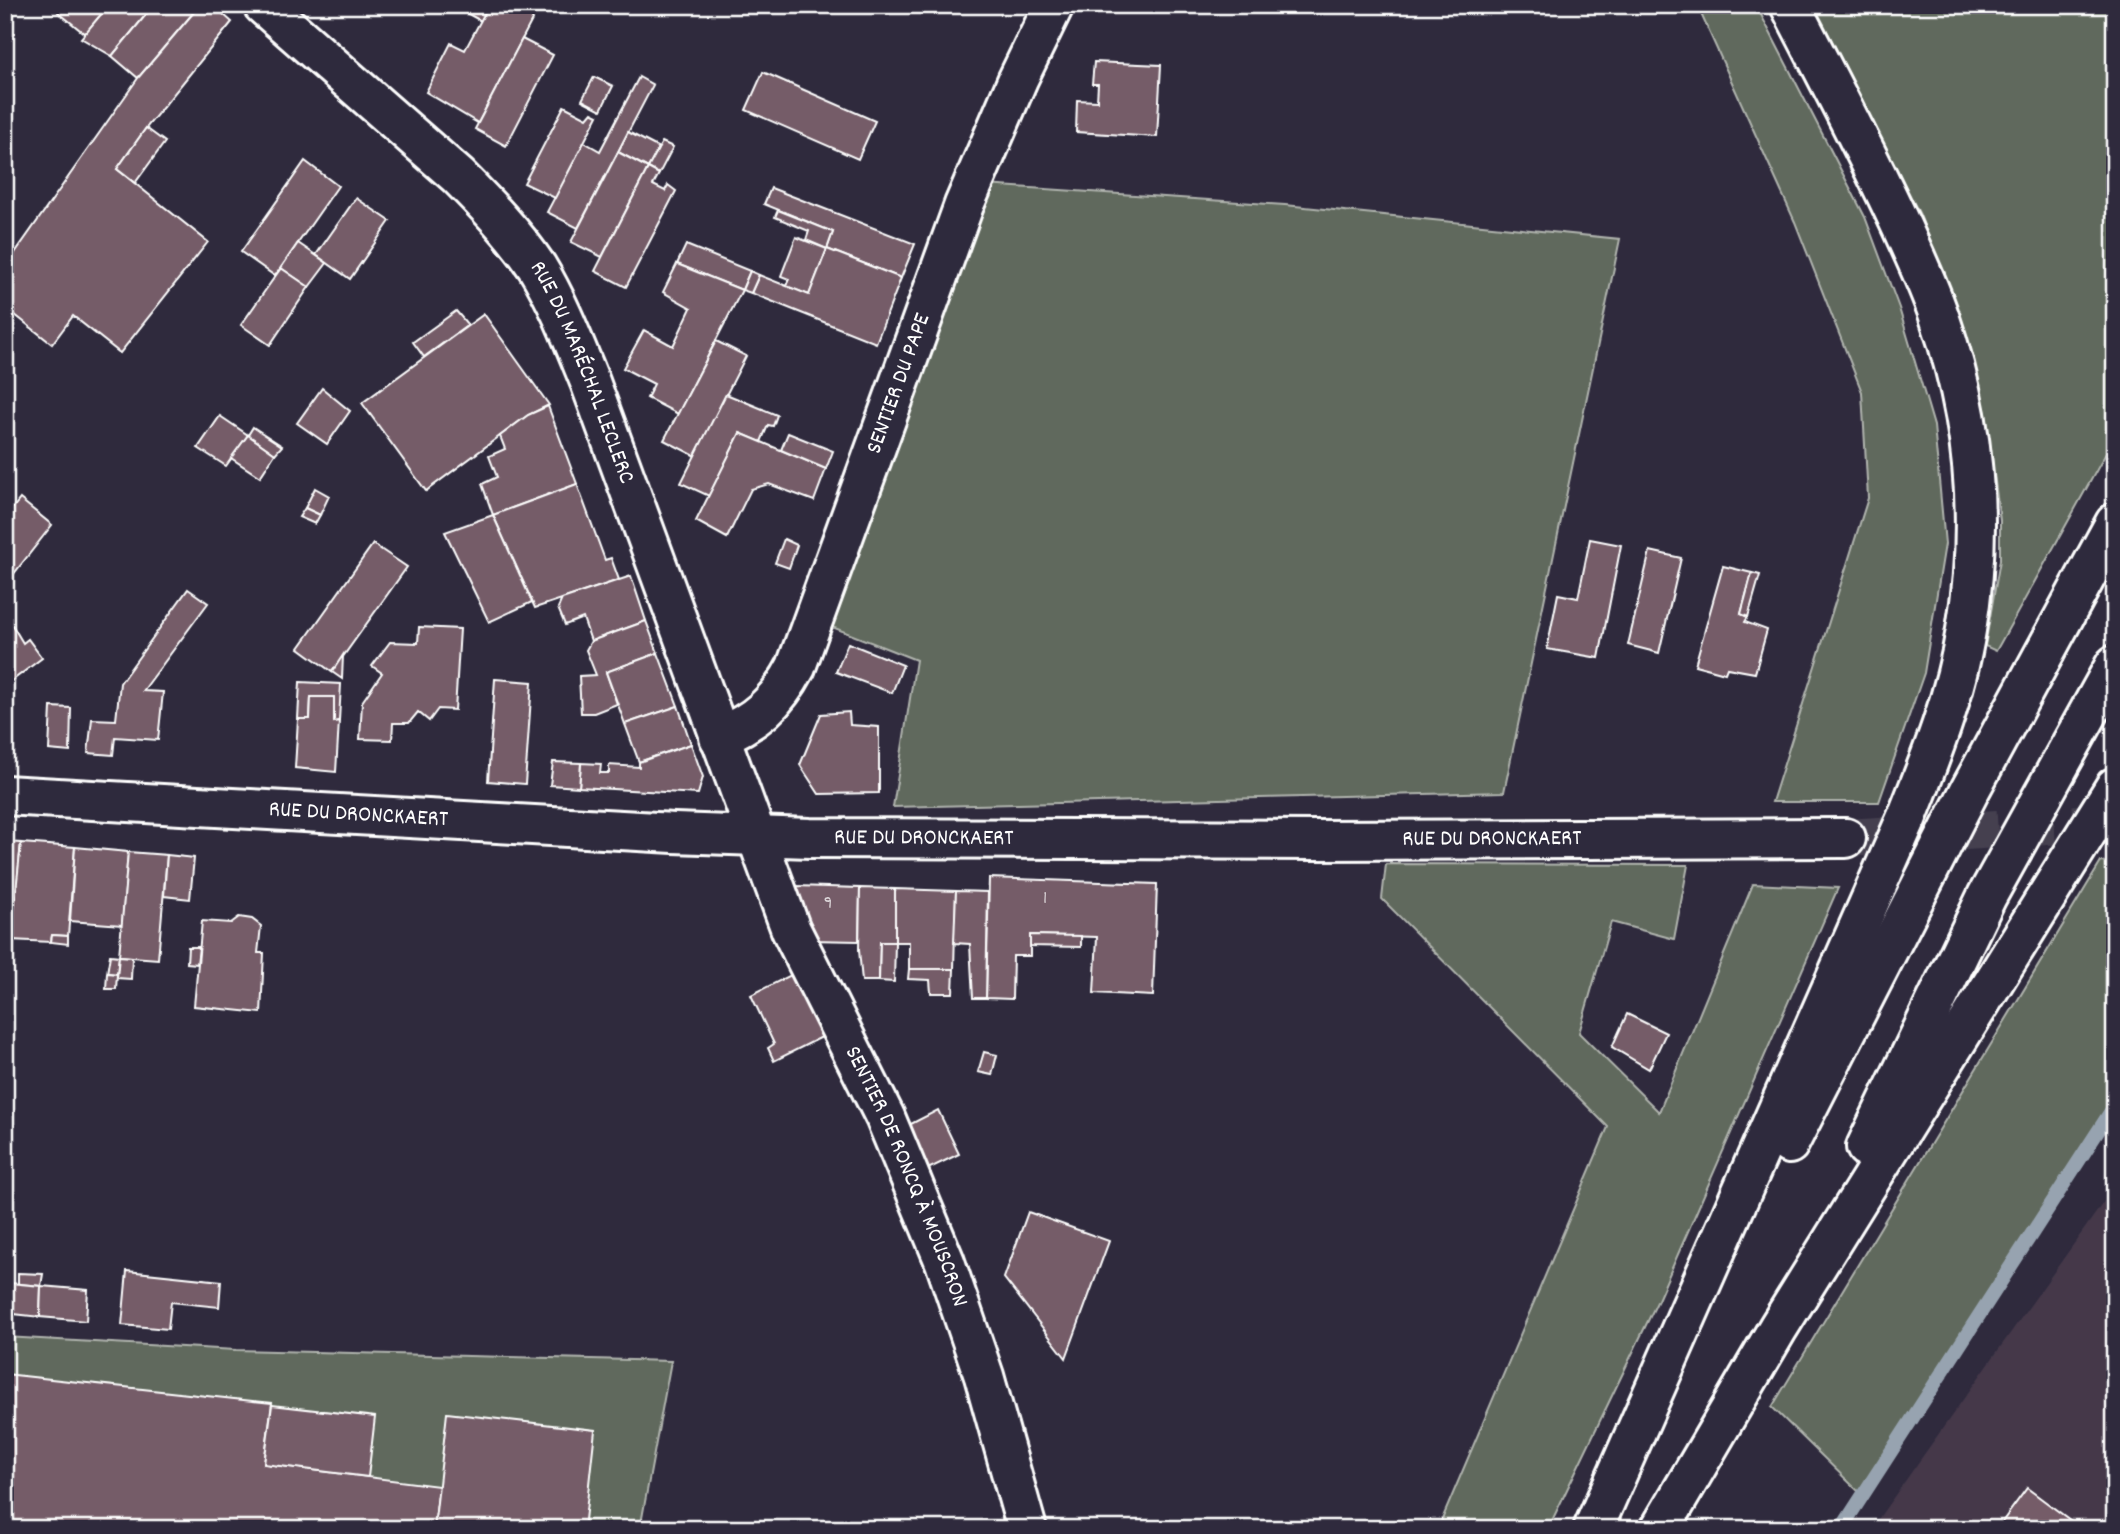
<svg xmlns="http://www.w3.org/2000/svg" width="2120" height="1534" viewBox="0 0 2120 1534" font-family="Dekko,sans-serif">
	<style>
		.built { fill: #44394a }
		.green { fill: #60695d; stroke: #b0b4ae; stroke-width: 2 }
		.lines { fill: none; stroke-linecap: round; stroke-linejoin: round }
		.stream { stroke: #97a3b0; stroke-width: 14 }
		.building { fill: #745b67; stroke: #fff; stroke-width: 2 }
		.major-tunnel { stroke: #443f50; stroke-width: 38; stroke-dasharray: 38 19; stroke-linecap: butt }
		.minor-casing { stroke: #fff; stroke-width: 44 }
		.major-casing { stroke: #fff; stroke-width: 44 }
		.highway-casing { stroke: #fff; stroke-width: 44 }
		.minor { stroke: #2f2a3d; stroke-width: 38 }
		.major { stroke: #2f2a3d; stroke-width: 38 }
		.highway { stroke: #2f2a3d; stroke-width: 38 }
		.labels { text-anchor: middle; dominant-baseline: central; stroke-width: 6; stroke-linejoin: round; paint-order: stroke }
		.number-label { font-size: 19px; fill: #dcd6d9 }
		.street-label { font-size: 23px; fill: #fff; stroke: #2f2a3d }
	</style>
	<rect width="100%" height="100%" fill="#2f2a3d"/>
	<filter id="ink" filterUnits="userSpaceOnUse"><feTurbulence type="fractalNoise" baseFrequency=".0143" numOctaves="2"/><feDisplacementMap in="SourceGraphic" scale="14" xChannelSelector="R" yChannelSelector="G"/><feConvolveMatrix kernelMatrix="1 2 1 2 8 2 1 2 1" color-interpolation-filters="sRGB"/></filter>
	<g filter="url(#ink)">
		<polygon class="built" points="2115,1186 2115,1529 1871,1529"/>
		<g class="green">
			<polygon points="1697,5 1756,5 1865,217 1899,308 1934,426 1945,544 1924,673 1879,802 1772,802 1868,498 1862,392 1795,222"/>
			<polygon points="1814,5 2115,5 2115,437 1996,651 1985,646 2000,560 2000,520 1986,413 1965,336 1920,215"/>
			<polygon points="985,185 1285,205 1620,239 1504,792 893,807 916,660 832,627"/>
			<polygon points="2101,862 2115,863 2115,1105 1862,1495 1772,1407"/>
			<polygon points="1386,864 1688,865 1674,939 1611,922 1579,1033 1659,1112 1753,884 1838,888 1658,1300 1548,1529 1438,1529 1608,1127 1382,899"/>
			<polygon points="5,1337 236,1350 671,1361 640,1529 5,1529"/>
		</g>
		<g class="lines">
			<polyline class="stream" points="1841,1529 2115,1105"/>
		</g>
		<g class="building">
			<polygon points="64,5 109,5 85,34 58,12"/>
			<polygon points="109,5 154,5 112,56 81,38"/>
			<polygon points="154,5 200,5 138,78 112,56"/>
			<polygon points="200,5 213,5 232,22 146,128 117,169 208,242 120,353 73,316 52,344 5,307 5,267 138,78"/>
			<polygon points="452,5 489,5 481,21"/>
			<polygon points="489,5 540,5 478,123 426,92 451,43 465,50"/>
			<polygon points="522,39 553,55 506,146 475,129"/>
			<polygon points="1094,62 1161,65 1157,137 1076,132 1077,100 1097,101 1098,84 1092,84"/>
			<polygon points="763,72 875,121 858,159 746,110"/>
			<polygon points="594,77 613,86 601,110 582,100"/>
			<polygon points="639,77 653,85 578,228 547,212 584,142 600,151"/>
			<polygon points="564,106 587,118 592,112 598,115 555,198 524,183"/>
			<polygon points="146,128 165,142 135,183 117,169"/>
			<polygon points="628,132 659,148 648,168 618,152"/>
			<polygon points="662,142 673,147 659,174 648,168"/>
			<polygon points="618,152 648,168 602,257 571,242"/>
			<polygon points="305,161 338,186 275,276 241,252"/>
			<polygon points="648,168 659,174 653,185 665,191 668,185 676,191 626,287 595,271"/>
			<polygon points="771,188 915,244 901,278 827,249 833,232 764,204"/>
			<polygon points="356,198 390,221 350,279 316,255"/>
			<polygon points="778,210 833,232 827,249 806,240 809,231 775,217"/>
			<polygon points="796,237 827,249 809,295 786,286 789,279 781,276"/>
			<polygon points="298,243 327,263 309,287 281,268"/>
			<polygon points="686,245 750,271 742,290 677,264"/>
			<polygon points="827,249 901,278 876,343 751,293 759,275 809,295"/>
			<polygon points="677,264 742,290 678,414 647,398 654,384 623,368 644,330 673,346 691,308 663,292"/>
			<polygon points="281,268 309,287 270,345 241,325"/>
			<polygon points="750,271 759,275 751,293 742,290"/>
			<polygon points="456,311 468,325 424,357 413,342"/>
			<polygon points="484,314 549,405 528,415 426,491 362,403"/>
			<polygon points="716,341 746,356 695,456 664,440"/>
			<polygon points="322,388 350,411 327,444 297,423"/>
			<polygon points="726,394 777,415 773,426 768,425 761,442 740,433 709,496 681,483"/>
			<polygon points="548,406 577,484 493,515 482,484 497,477 489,456 505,449 500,436 528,415"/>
			<polygon points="220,416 248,435 226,466 198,448"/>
			<polygon points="253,427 282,446 275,454 248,435"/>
			<polygon points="740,433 826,469 814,501 769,484 751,489 727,538 696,521"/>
			<polygon points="788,433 833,451 826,469 781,450"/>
			<polygon points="248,435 275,454 260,477 231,458"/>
			<polygon points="577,484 605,560 611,558 619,580 535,608 493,515"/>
			<polygon points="315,488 329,496 320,515 305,508"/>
			<polygon points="20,499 52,525 5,585 5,518"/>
			<polygon points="305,508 320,515 315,524 299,517"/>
			<polygon points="493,515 532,602 489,622 445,532"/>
			<polygon points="784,539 797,545 789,568 775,563"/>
			<polygon points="1590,539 1621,545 1599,658 1547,649 1558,594 1578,598"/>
			<polygon points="373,544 407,567 332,672 299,648"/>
			<polygon points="1650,551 1681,558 1659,653 1628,645"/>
			<polygon points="1723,566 1752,573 1741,614 1748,617 1745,622 1767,630 1755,673 1727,668 1725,673 1695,665"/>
			<polygon points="1752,573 1760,575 1748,617 1741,614"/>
			<polygon points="631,576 646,621 591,641 583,618 565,625 558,608 562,599"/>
			<polygon points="188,589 208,603 143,691 163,692 158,740 115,737 113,755 88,753 92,719 116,720 120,683"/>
			<polygon points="5,613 23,643 28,639 42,658 5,686"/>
			<polygon points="646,621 658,653 606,672 617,704 594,713 581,713 579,676 596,675 586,650 591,641"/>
			<polygon points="419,627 460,629 455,710 438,709 429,721 418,712 409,723 393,723 392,740 360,739 362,702 382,673 372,666 390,642 418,643"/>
			<polygon points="848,643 903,665 892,693 836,672"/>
			<polygon points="658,653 678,706 625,724 606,672"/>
			<polygon points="343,655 342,679 332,672"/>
			<polygon points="495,679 532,682 525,784 488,781"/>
			<polygon points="300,682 341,684 339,721 334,722 334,697 311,697 310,719 298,719"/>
			<polygon points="311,697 334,697 334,722 339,721 336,772 295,768 298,719 310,719"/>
			<polygon points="678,706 691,744 639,762 625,724"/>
			<polygon points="51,707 71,708 70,752 49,750"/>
			<polygon points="849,712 850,725 879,727 879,793 819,794 800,765 821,714"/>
			<polygon points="691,744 703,777 698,794 579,787 581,763 601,764 600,773 609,773 609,765 639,767 639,762"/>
			<polygon points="553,762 581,763 579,787 550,785"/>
			<polygon points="5,842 21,843 9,967 5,967"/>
			<polygon points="21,843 75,847 68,936 52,935 51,942 11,940"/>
			<polygon points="75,847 128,852 122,925 70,921"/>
			<polygon points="128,852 167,855 158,959 119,956"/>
			<polygon points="167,855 194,858 190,899 164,896"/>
			<polygon points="989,878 1157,884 1153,996 1094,993 1097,937 1030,935 1030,956 1013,956 1012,999 986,998"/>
			<polygon points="795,886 860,888 859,941 809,940"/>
			<polygon points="860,888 895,889 895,942 880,942 879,981 862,981 859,950"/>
			<polygon points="895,889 956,891 954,969 909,969 909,942 895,942"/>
			<polygon points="956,891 988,892 986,998 973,998 970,944 954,943"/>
			<polygon points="239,917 252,919 261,926 258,953 264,953 261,1013 194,1006 202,921 231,923"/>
			<polygon points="52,935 68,936 68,944 51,942"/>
			<polygon points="1030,935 1081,936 1081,947 1030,946"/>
			<polygon points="880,942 895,942 894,982 879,981"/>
			<polygon points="188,947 199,947 197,964 187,963"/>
			<polygon points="110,955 119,956 117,974 107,973"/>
			<polygon points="119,956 132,957 131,979 117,978"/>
			<polygon points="909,969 954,969 953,993 931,993 930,980 908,979"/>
			<polygon points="107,973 117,974 116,989 106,989"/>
			<polygon points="795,973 826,1035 774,1061 768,1048 774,1044 751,995"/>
			<polygon points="1627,1014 1666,1033 1649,1069 1612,1047"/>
			<polygon points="984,1052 997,1055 992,1075 978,1072"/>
			<polygon points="938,1110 959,1154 926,1170 905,1127"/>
			<polygon points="1028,1212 1109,1241 1066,1358 1004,1278"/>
			<polygon points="127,1271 221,1281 219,1307 171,1302 168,1329 122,1325"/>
			<polygon points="18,1273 43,1274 41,1286 18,1284"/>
			<polygon points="5,1277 9,1277 10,1283 41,1286 40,1317 5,1313"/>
			<polygon points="41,1286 88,1290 86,1321 40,1317"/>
			<polygon points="5,1374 272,1403 264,1464 439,1486 434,1529 5,1529"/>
			<polygon points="272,1405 375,1417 368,1477 264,1464"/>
			<polygon points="447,1413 595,1430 584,1529 434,1529"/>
			<polygon points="2027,1488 2082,1529 1997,1529"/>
		</g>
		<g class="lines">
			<polyline class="major-tunnel" points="1846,838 2115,822"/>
			<defs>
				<g id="minor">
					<path id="s1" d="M263,5L458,176C486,204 515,234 537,267C559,303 574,343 590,382L791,930L885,1117L945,1262L984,1376L1027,1529"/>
					<path id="s2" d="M719,737C756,721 777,703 796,667L964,205L1018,79L1054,5"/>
				</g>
				<g id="major">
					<path id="s3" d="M5,795L674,833L810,838L1314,840L1846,838"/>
				</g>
				<g id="highway">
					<polyline points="1789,1144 1970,790 2115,523"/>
					<polyline points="1866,1147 1987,896 2115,665"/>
					<path d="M1593,1529L1907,817C1931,757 1956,694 1966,630C1984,524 1974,417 1939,316C1929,286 1915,257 1902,228C1867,152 1828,79 1790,5"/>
					<polyline points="1660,1529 1778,1328 2115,787"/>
				</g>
			</defs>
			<use href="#minor" class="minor-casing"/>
			<use href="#major" class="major-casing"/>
			<use href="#highway" class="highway-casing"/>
			<use href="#minor" class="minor"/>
			<use href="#major" class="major"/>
			<use href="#highway" class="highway"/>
		</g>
	</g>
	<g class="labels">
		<g class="number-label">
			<text x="1045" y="899">1</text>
			<text x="828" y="904">9</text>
		</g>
		<g class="street-label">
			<text stroke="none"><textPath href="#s1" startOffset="495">RUE DU MARÉCHAL LECLERC</textPath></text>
			<text stroke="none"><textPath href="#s2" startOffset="408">SENTIER DU PAPE</textPath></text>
			<text stroke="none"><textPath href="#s3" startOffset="354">RUE DU DRONCKAERT</textPath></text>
			<text stroke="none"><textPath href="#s3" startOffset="920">RUE DU DRONCKAERT</textPath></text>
			<text stroke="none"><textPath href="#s3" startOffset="1488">RUE DU DRONCKAERT</textPath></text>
			<text stroke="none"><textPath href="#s1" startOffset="1363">SENTIER DE RONCQ À MOUSCRON</textPath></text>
		</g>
	</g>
	<rect width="2120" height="1534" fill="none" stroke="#2f2a3d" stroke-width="28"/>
	<rect x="14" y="14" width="2092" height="1506" fill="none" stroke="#fff" stroke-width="2.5" filter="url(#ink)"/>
</svg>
